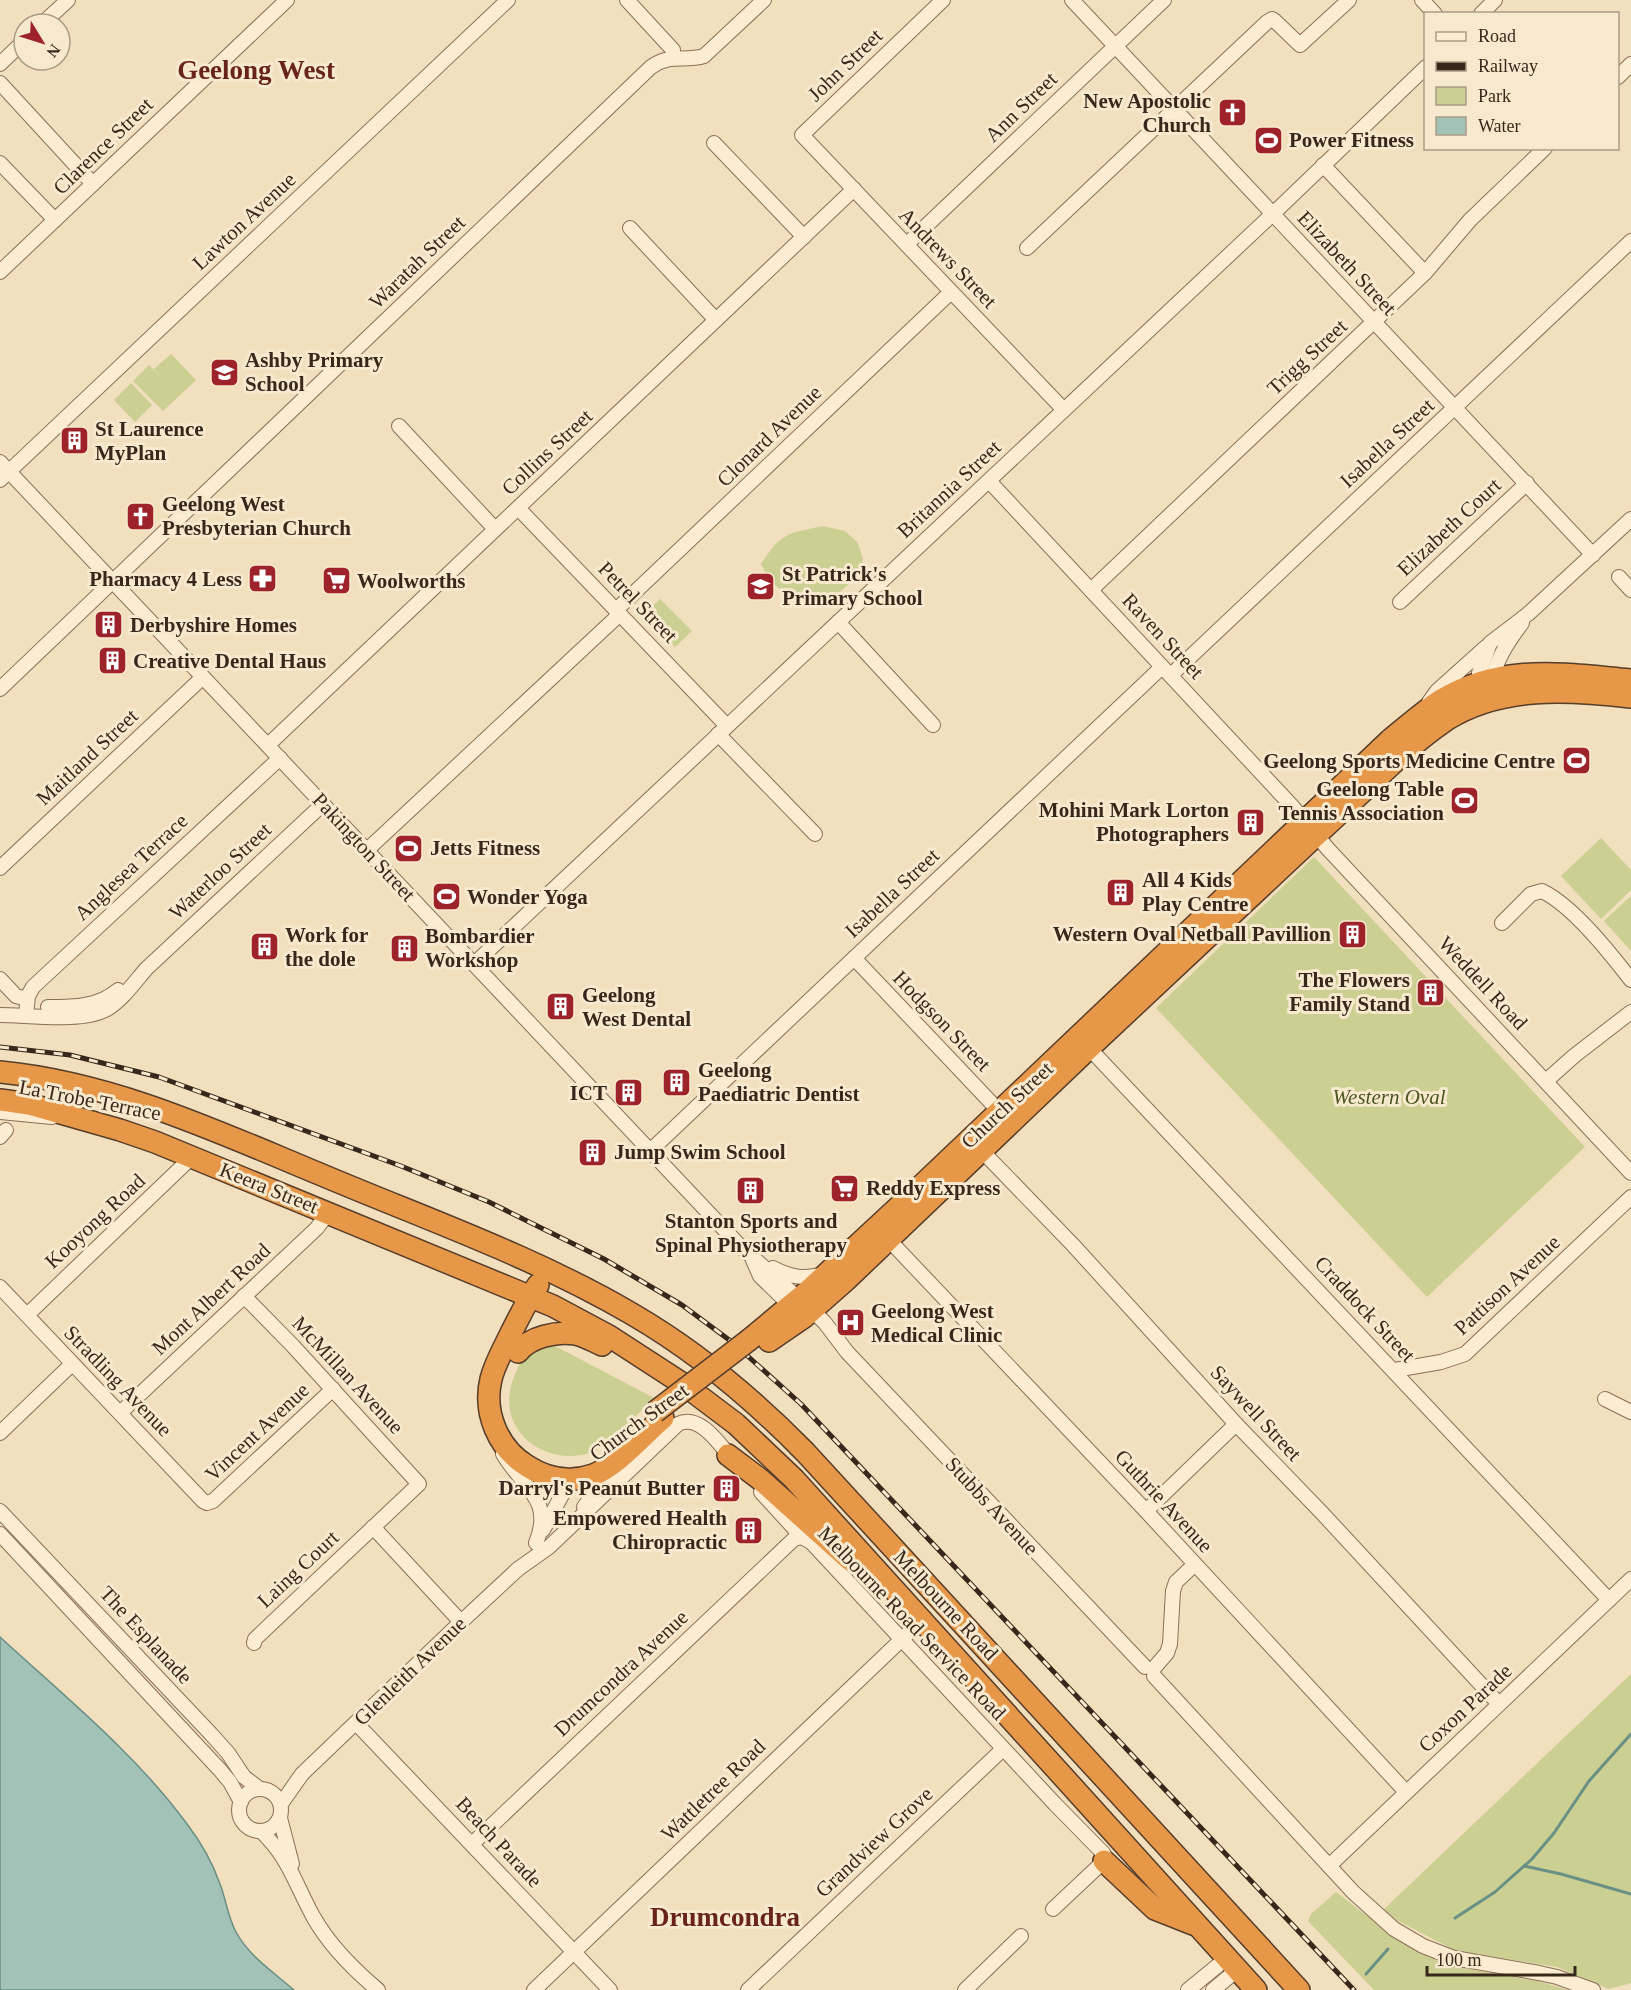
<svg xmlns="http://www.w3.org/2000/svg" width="1631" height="1990" viewBox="0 0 1631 1990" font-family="Georgia,serif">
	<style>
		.green { fill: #cbcf92 }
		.water { fill: #a2c2b7; stroke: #699084; stroke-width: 1.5 }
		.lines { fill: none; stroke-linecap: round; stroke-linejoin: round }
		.stream { stroke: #699084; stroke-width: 3 }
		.minor-casing { stroke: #8a6f56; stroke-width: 16 }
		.highway-casing { stroke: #573d2b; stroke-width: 24 }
		.minor { stroke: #fbecd2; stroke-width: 14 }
		.highway { stroke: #e69848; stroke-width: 21 }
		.rail-casing { stroke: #38281b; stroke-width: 5 }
		.rail { stroke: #f7e9ce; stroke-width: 3; stroke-dasharray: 9; stroke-linecap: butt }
		.highway-bridge-casing { stroke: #573d2b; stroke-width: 24; stroke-linecap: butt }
		.highway-bridge { stroke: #e69848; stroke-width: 21 }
		.labels { text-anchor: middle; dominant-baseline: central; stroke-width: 6; stroke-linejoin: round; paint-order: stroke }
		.street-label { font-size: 21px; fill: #38281b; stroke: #f7e9ce }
		.poi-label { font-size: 21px; font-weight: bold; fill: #38281b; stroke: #f7e9ce; text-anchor: start }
		.park-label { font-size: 21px; font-style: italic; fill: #4c5621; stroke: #f7e9ce }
		.district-label { font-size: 27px; font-weight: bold; fill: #682418; stroke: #f7e9ce }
	</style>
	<rect width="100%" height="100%" fill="#f1dfbe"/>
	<g class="green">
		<polygon points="171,354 196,380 163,411 133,381 149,365 160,376 154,369"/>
		<polygon points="131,383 152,405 135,422 114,400"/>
		<path d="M823,526L845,531L858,543L863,560L856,578L840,592L817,600L791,598L769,580L761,564C782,532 787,534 823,526Z"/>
		<polygon points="660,599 692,631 675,647 644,614"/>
		<polygon points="1601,838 1631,870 1631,890 1601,919 1561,876"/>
		<polygon points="1314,857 1585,1147 1427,1297 1156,1008"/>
		<polygon points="1631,896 1631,951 1604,921"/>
		<path d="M549,1340L557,1347L654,1398C638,1413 611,1444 592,1452C555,1466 509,1442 509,1400C510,1380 519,1365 528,1348Z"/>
		<polygon points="1631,1674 1631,1983 1609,1989 1557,1967 1456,1951 1381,1912"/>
		<polygon points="1336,1892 1386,1930 1427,1953 1473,1970 1538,1981 1568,1990 1374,1990 1308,1921 1311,1914"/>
	</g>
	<path class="water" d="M0,1637C64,1696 135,1753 187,1824C200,1841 213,1864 220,1884C226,1899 228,1918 236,1932C249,1956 273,1972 294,1990H0Z"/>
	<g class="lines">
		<g class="stream">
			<polyline points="1524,1866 1561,1874 1631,1894"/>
			<polyline points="1455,1918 1495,1892 1532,1859 1554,1833 1589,1781 1631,1734"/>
			<polyline points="1366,1974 1388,1949"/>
		</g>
		<defs>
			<g id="minor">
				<polyline points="627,0 673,50 674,58"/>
				<polyline points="943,0 802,135 1064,410"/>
				<polyline points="1072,0 1593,555"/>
				<polyline points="1422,0 1435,14"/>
				<polyline points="1481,14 1495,0"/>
				<polyline points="42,24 68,0"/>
				<polyline points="0,64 24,41"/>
				<polyline points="1618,77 1631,64"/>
				<polyline points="0,83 93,184"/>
				<polyline points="714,143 804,237"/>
				<polyline points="0,163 55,220"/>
				<polyline points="1323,165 1425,273"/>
				<polyline points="630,228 716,320"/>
				<polyline points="907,244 1164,0"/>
				<polyline points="1027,248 1267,22 1272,19 1275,21 1300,45 1349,0"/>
				<polyline points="0,272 287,0"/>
				<polyline points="399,426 495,529"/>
				<polyline points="0,462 739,1245 799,1299"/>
				<polyline points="0,480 508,0"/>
				<polyline points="989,481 1292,806 1328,849 1631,1173"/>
				<polyline points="518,508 727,726"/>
				<polyline points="1619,577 1631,590"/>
				<polyline points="1091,590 1425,273 1470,220 1545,148"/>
				<polyline points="1400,602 1527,483"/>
				<polyline points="616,610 951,292"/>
				<polyline points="838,622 933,725"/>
				<polyline points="1171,675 1631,241"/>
				<path d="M1491,685C1495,661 1507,643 1522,623"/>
				<polyline points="1482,688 1479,673 1490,643 1528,614 1631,519"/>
				<path d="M0,689L651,67C670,53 684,62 704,56L764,0"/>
				<polyline points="1429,702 1437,691 1486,647"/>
				<polyline points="718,734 815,834"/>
				<polyline points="268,745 854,189"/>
				<polyline points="367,850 620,614"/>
				<polyline points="0,868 203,677"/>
				<path d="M1502,923L1531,894L1542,891C1573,906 1610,953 1631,980"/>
				<polyline points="854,958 1000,1112"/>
				<polyline points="474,964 1278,209 1426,67"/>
				<polyline points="0,979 16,996 27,999"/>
				<path d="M48,1007C74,1007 98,1007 118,990"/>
				<path d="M0,1015C28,1015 83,1023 107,1009C123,999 134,983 146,969L323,804"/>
				<polyline points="26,1015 28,996 33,987 280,758"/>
				<polyline points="1089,1048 1609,1600"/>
				<polyline points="1546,1081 1574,1056 1631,1012"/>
				<polyline points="0,1112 52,1117"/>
				<polyline points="0,1137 6,1130"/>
				<polyline points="650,1151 1162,667"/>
				<polyline points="982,1151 1073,1245 1236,1424 1322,1513 1499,1704"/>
				<polyline points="889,1240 1146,1511 1406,1792"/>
				<polyline points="753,1260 760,1276 791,1306"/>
				<path d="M773,1268C792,1278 804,1279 824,1274"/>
				<polyline points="0,1287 203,1501 207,1503 213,1501 333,1389"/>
				<polyline points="244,1296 293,1346 419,1484 255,1639 254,1643"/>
				<polyline points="812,1310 825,1323 847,1352 1145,1667"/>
				<polyline points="27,1315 192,1157"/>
				<polyline points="1395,1370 1441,1362 1465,1354 1631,1197"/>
				<polyline points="1605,1399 1631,1412"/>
				<polyline points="120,1413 317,1228 328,1213"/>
				<polyline points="0,1433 72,1364"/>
				<path d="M503,1454C523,1488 554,1499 536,1543"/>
				<polyline points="761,1492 802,1537 812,1543 1055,1804 1103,1853 1105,1857 1102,1863 1053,1909"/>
				<polyline points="584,1507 612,1469"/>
				<polyline points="0,1511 211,1734 228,1753 244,1777 260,1789"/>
				<polyline points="1146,1511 1236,1424"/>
				<polyline points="373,1527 461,1622"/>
				<polyline points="543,1530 570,1480"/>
				<polyline points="0,1534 220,1770 230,1782 241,1802"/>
				<polyline points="1155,1667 1167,1653 1170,1644 1173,1591 1176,1582 1194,1565"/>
				<polyline points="1154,1676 1353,1892 1394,1929 1423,1946 1454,1958 1539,1973 1557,1977 1593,1990"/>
				<polyline points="356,1723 610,1990"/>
				<circle cx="260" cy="1810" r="21"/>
				<path d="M281,1804L302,1774L461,1622L518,1569L549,1547L678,1424C700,1413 720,1445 733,1460"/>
				<polyline points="280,1818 292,1864"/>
				<path d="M261,1831C290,1859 295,1884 314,1918C330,1946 353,1969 378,1990"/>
				<polyline points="472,1844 794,1539 802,1537"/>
				<polyline points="1329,1866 1631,1579"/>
				<polyline points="534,1990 921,1621"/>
				<polyline points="748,1990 1003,1749"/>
				<polyline points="965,1990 1021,1936"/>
				<polyline points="1188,1990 1227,1958"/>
				<polyline points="1213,1990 1237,1970"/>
			</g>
			<g id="highway">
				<path d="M0,1072C114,1083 218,1132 322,1175C426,1219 535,1257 632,1314C696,1351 753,1399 805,1452L1299,1990"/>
				<polyline points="0,1100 29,1104 120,1130 155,1142 553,1306 609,1336 683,1384 736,1424 794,1479 1256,1990"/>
				<path d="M538,1285C527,1300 520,1316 511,1333C504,1348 495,1363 491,1379C483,1413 498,1448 527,1466C547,1479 570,1483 593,1475C616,1467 644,1434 663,1418"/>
				<path d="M749,1340L808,1291L920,1187L1390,740C1406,727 1423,712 1441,700C1503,663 1563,674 1631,680"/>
				<path d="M769,1341L804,1317L846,1280L1089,1048L1392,764C1409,748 1427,733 1446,720C1501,685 1569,690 1631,697"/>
				<path d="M518,1352C530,1337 556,1331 575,1334C585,1336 593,1341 602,1345"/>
				<polyline points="728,1455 761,1480 850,1560"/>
				<polyline points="1104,1861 1155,1909 1193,1924"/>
			</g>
		</defs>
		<use href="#minor" class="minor-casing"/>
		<use href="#highway" class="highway-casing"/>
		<use href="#minor" class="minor"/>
		<use href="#highway" class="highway"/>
		<defs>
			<polyline id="rail" points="0,1047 70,1055 159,1077 401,1166 489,1202 604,1259 682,1305 732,1342 801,1404 1354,1990"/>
		</defs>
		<use href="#rail" class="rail-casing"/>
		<use href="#rail" class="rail"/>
		<defs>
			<polyline id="highway-bridge" points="655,1412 749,1340"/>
		</defs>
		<use href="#highway-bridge" class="highway-bridge-casing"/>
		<use href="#highway-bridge" class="highway-bridge"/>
	</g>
	<defs>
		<symbol id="church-square" viewBox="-11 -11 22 22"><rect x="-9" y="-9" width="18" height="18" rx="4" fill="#9d222a" stroke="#f7e9ce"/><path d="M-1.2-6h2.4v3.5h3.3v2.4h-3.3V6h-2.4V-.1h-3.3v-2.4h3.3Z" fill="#fff"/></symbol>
		<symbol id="stadium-square" viewBox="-11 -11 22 22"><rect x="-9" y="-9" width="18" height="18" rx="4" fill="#9d222a" stroke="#f7e9ce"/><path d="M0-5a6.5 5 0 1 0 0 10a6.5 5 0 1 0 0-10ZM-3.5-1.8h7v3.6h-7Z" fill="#fff"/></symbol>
		<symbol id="school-square" viewBox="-11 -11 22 22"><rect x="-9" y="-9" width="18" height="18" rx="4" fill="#9d222a" stroke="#f7e9ce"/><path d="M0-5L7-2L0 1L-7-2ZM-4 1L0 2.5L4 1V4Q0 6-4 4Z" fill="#fff"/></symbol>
		<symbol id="building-square" viewBox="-11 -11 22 22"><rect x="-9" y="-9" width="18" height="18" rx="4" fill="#9d222a" stroke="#f7e9ce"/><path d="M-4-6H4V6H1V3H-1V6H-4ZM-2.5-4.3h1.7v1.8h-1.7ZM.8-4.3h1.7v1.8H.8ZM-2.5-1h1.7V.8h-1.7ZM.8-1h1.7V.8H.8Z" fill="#fff"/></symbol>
		<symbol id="pharmacy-square" viewBox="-11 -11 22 22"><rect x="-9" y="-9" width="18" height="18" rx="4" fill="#9d222a" stroke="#f7e9ce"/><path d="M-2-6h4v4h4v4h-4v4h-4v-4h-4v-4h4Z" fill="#fff"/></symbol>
		<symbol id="supermarket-square" viewBox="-11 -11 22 22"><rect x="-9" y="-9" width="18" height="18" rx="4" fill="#9d222a" stroke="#f7e9ce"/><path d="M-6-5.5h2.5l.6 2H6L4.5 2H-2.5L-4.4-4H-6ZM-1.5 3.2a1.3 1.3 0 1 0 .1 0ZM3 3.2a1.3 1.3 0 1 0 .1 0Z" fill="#fff"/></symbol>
		<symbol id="hospital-square" viewBox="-11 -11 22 22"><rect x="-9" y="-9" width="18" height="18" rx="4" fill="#9d222a" stroke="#f7e9ce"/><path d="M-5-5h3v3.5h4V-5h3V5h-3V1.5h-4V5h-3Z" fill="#fff"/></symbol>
	</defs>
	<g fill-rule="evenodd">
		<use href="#church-square" x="1216" y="96" width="33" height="33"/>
		<use href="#stadium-square" x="1252" y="124" width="33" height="33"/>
		<use href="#school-square" x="208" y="356" width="33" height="33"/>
		<use href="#building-square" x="58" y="424" width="33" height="33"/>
		<use href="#church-square" x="124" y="500" width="33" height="33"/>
		<use href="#pharmacy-square" x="246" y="562" width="33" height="33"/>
		<use href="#supermarket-square" x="320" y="564" width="33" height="33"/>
		<use href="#school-square" x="744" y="570" width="33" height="33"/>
		<use href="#building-square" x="92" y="608" width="33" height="33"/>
		<use href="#building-square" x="96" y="644" width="33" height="33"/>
		<use href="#stadium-square" x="1560" y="744" width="33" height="33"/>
		<use href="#stadium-square" x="1448" y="784" width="33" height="33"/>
		<use href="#building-square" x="1234" y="806" width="33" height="33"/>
		<use href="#stadium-square" x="392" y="832" width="33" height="33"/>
		<use href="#building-square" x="1104" y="876" width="33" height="33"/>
		<use href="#stadium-square" x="430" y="880" width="33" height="33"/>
		<use href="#building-square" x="1336" y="918" width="33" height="33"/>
		<use href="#building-square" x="248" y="930" width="33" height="33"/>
		<use href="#building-square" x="388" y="932" width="33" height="33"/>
		<use href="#building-square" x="1414" y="976" width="33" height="33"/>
		<use href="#building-square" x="544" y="990" width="33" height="33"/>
		<use href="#building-square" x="660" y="1066" width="33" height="33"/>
		<use href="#building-square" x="612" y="1076" width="33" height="33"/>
		<use href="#building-square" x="576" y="1136" width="33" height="33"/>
		<use href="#supermarket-square" x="828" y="1172" width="33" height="33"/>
		<use href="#building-square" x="734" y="1174" width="33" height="33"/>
		<use href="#hospital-square" x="834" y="1306" width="33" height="33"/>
		<use href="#building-square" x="710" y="1472" width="33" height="33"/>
		<use href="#building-square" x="732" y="1514" width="33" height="33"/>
	</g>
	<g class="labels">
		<g class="street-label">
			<text transform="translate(845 65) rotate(-44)">John Street</text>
			<text transform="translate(1021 107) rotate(-44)">Ann Street</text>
			<text transform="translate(103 146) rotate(-44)">Clarence Street</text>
			<text transform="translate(244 221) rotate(-43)">Lawton Avenue</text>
			<text transform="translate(948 258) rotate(46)">Andrews Street</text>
			<text transform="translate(417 262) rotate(-44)">Waratah Street</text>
			<text transform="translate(1347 263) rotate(47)">Elizabeth Street</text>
			<text transform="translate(1307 357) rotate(-43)">Trigg Street</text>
			<text transform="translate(769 436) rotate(-44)">Clonard Avenue</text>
			<text transform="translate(1387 443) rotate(-43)">Isabella Street</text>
			<text transform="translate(547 452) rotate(-43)">Collins Street</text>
			<text transform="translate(949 489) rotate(-43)">Britannia Street</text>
			<text transform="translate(1449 527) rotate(-43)">Elizabeth Court</text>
			<text transform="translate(638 602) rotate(46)">Petrel Street</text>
			<text transform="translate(1163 636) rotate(47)">Raven Street</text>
			<text transform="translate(87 757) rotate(-43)">Maitland Street</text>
			<text transform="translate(364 847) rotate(47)">Pakington Street</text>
			<text transform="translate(131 867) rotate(-43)">Anglesea Terrace</text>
			<text transform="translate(220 871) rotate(-43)">Waterloo Street</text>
			<text transform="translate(892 893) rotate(-43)">Isabella Street</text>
			<text transform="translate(1483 983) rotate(47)">Weddell Road</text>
			<text transform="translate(942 1021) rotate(46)">Hodgson Street</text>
			<text transform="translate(90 1100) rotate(11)">La Trobe Terrace</text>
			<text transform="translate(1007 1105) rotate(-43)">Church Street</text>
			<text transform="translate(269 1188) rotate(22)">Keera Street</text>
			<text transform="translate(95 1221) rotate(-43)">Kooyong Road</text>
			<text transform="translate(1507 1285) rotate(-43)">Pattison Avenue</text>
			<text transform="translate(211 1299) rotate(-43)">Mont Albert Road</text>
			<text transform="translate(1365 1309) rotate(47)">Craddock Street</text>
			<text transform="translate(348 1375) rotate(47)">McMillan Avenue</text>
			<text transform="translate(118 1381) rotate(46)">Stradling Avenue</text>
			<text transform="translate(1256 1413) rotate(47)">Saywell Street</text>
			<text transform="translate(639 1422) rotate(-36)">Church Street</text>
			<text transform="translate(257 1432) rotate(-43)">Vincent Avenue</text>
			<text transform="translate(1164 1501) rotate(47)">Guthrie Avenue</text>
			<text transform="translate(992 1506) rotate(47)">Stubbs Avenue</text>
			<text transform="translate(298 1569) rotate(-43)">Laing Court</text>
			<text transform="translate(946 1605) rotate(47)">Melbourne Road</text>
			<text transform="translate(912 1623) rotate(46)">Melbourne Road Service Road</text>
			<text transform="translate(146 1635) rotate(47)">The Esplanade</text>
			<text transform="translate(410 1671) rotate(-44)">Glenleith Avenue</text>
			<text transform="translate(621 1673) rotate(-43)">Drumcondra Avenue</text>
			<text transform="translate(1465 1708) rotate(-43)">Coxon Parade</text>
			<text transform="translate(713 1790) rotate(-44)">Wattletree Road</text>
			<text transform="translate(499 1842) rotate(47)">Beach Parade</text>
			<text transform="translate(874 1842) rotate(-43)">Grandview Grove</text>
		</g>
		<g class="poi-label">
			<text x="1211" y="101" text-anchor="end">New Apostolic<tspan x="1211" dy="24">Church</tspan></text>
			<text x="1289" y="140">Power Fitness</text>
			<text x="245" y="360">Ashby Primary<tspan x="245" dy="24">School</tspan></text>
			<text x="95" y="429">St Laurence<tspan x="95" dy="24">MyPlan</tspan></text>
			<text x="162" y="504">Geelong West<tspan x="162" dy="24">Presbyterian Church</tspan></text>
			<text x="782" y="574">St Patrick's<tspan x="782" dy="24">Primary School</tspan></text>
			<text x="242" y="579" text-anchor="end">Pharmacy 4 Less</text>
			<text x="357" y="581">Woolworths</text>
			<text x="130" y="625">Derbyshire Homes</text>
			<text x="133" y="661">Creative Dental Haus</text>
			<text x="1555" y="761" text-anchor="end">Geelong Sports Medicine Centre</text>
			<text x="1444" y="789" text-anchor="end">Geelong Table<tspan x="1444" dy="24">Tennis Association</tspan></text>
			<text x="1229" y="810" text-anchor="end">Mohini Mark Lorton<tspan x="1229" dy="24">Photographers</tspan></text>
			<text x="430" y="848">Jetts Fitness</text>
			<text x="1142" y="880">All 4 Kids<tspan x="1142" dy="24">Play Centre</tspan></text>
			<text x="467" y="897">Wonder Yoga</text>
			<text x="1331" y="934" text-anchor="end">Western Oval Netball Pavillion</text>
			<text x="285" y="935">Work for<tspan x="285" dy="24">the dole</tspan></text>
			<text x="425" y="936">Bombardier<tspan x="425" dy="24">Workshop</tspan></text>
			<text x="1410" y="980" text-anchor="end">The Flowers<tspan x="1410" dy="24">Family Stand</tspan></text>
			<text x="582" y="995">Geelong<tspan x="582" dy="24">West Dental</tspan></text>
			<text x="698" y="1070">Geelong<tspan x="698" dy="24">Paediatric Dentist</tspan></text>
			<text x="607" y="1093" text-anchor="end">ICT</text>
			<text x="614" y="1152">Jump Swim School</text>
			<text x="866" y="1188">Reddy Express</text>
			<text x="751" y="1221" text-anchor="middle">Stanton Sports and<tspan x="751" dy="24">Spinal Physiotherapy</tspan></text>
			<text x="871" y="1311">Geelong West<tspan x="871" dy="24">Medical Clinic</tspan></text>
			<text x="705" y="1488" text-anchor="end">Darryl's Peanut Butter</text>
			<text x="727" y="1518" text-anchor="end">Empowered Health<tspan x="727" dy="24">Chiropractic</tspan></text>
		</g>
		<g class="park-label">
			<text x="1389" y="1097">Western Oval</text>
		</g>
		<g class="district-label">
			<text x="256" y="70">Geelong West</text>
			<text x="725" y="1917">Drumcondra</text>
		</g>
	</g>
	<rect x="1424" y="12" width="195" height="138" fill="#f7e9ce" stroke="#ab9c86" stroke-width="1.5"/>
	<rect x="1436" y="32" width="30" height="9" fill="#fbecd2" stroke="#ab9c86" stroke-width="1.5"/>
	<text x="1478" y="42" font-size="18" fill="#38281b">Road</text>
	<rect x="1436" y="62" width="30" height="9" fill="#38281b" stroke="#ab9c86" stroke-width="1.5"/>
	<text x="1478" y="72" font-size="18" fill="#38281b">Railway</text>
	<rect x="1436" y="87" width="30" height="18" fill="#cbcf92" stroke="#ab9c86" stroke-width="1.5"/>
	<text x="1478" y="102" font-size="18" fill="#38281b">Park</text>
	<rect x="1436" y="117" width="30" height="18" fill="#a2c2b7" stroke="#ab9c86" stroke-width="1.5"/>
	<text x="1478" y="132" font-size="18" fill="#38281b">Water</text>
	<g transform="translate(42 42) rotate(128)"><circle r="28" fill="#f7e9ce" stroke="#ab9c86" stroke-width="1.5"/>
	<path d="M0-4.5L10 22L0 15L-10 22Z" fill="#9d222a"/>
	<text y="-9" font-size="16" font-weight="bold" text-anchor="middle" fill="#38281b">N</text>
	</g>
	<path d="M1427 1966v9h148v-9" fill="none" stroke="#38281b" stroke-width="3"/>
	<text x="1436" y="1966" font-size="18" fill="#38281b" stroke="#f7e9ce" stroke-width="4.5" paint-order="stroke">100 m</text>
</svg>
